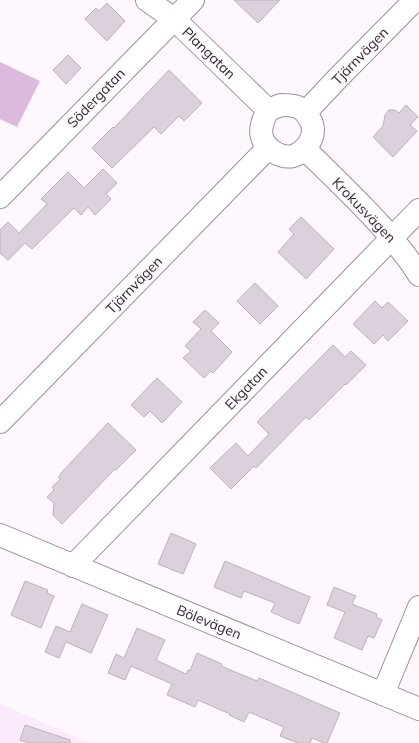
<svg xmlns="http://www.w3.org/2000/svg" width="419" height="743" viewBox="0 0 419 743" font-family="Mulish,sans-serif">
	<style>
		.built { fill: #fbeafb }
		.green { fill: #dcb9dd }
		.building { fill: #dbd0dc; stroke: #bcb1bc }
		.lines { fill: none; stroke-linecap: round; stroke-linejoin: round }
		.street-casing { stroke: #9a909b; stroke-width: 24 }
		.secondary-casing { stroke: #9a909b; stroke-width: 24 }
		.street { stroke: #fff; stroke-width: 22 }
		.secondary { stroke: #fff; stroke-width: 22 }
		.labels { text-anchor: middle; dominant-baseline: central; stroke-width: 3; stroke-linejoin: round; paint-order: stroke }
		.street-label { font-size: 14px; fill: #302b30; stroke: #fef7fe }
	</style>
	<rect width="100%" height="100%" fill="#fef7fe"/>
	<polygon class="built" points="0,704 90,743 0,743"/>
	<polygon class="green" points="0,62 40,81 17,127 0,119"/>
	<g class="building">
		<polygon points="234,0 280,0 258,23"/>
		<polygon points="107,3 125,21 107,41 85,19 96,8 99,11"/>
		<polygon points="68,55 81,68 66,84 53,70"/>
		<polygon points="169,70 202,103 184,121 179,116 161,134 154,127 112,168 92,148 113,127 114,128"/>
		<polygon points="406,105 418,117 410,125 417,131 393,157 373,137 383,126 385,115 389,110 395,110 399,113"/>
		<polygon points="103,169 117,183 106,194 111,199 95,215 88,207 81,215 74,208 32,249 25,243 8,260 0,253 0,230 8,222 19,233 47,204 41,199 68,172 84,188"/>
		<polygon points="301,217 334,249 306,279 278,252 294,234 289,229"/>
		<polygon points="255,283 278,306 260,324 237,301"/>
		<polygon points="375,301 382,308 388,302 408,321 388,341 383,335 374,344 353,324"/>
		<polygon points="205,310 219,323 211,331 232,352 213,373 211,371 204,378 183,358 191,351 185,346 201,329 193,322"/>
		<polygon points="333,345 345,357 351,351 366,365 346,385 345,384 309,420 306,417 256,468 254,466 231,489 210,468 236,443 248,456 269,434 257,422"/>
		<polygon points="157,378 182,402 162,423 150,411 144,417 131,405"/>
		<polygon points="108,423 136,450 116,470 115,469 62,524 53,515 54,503 47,497 54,490 52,487 61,479 58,477 61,475 60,474"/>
		<polygon points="171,533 196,544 183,574 158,564"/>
		<polygon points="225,561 310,597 299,624 271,612 275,603 244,591 241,598 214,587"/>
		<polygon points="25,581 48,590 47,593 54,596 41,628 11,615"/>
		<polygon points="334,587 356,596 352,604 377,614 376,617 382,620 374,638 368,636 362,650 334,638 345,612 327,605"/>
		<polygon points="82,604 108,615 91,653 66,642 59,658 45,652 56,626 70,632"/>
		<polygon points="137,628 165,640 156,660 186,674 188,670 190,671 197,653 222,664 221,666 257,681 259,678 340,713 327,743 324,743 312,738 310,743 298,743 280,736 284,727 249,712 244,722 229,715 230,714 198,700 195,707 167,695 172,684 131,666 125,680 108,673 116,654 124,658"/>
		<polygon points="25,725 70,740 70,743 29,743 20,740"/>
	</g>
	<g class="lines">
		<defs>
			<g id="street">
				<polyline points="147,0 174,19 268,110"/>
				<path d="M305,149C331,175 359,201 383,228C396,243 409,258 419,275"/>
				<polyline points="0,197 193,0"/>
				<polyline points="0,535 419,709"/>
				<polyline points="73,566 419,210"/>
				<polyline points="383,694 419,607"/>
			</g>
			<g id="secondary">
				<path d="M281,105C294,105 303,106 309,118C310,120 312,122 312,124C316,137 306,152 293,156C281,159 265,149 262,137C259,128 264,118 268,110Z"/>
				<polyline points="306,112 337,79 415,0"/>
				<polyline points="0,422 268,148"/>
			</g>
		</defs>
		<use href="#street" class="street-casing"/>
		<use href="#secondary" class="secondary-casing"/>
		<use href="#street" class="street"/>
		<use href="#secondary" class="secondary"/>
	</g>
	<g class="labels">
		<g class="street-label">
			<text transform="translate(209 53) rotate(44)">Plangatan</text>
			<text transform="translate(360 56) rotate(-46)">Tjärnvägen</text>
			<text transform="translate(96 98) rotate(-46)">Södergatan</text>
			<text transform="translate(364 210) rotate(46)">Krokusvägen</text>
			<text transform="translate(134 285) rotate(-46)">Tjärnvägen</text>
			<text transform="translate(246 388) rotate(-46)">Ekgatan</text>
			<text transform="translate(209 622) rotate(22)">Bölevägen</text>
		</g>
	</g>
</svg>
